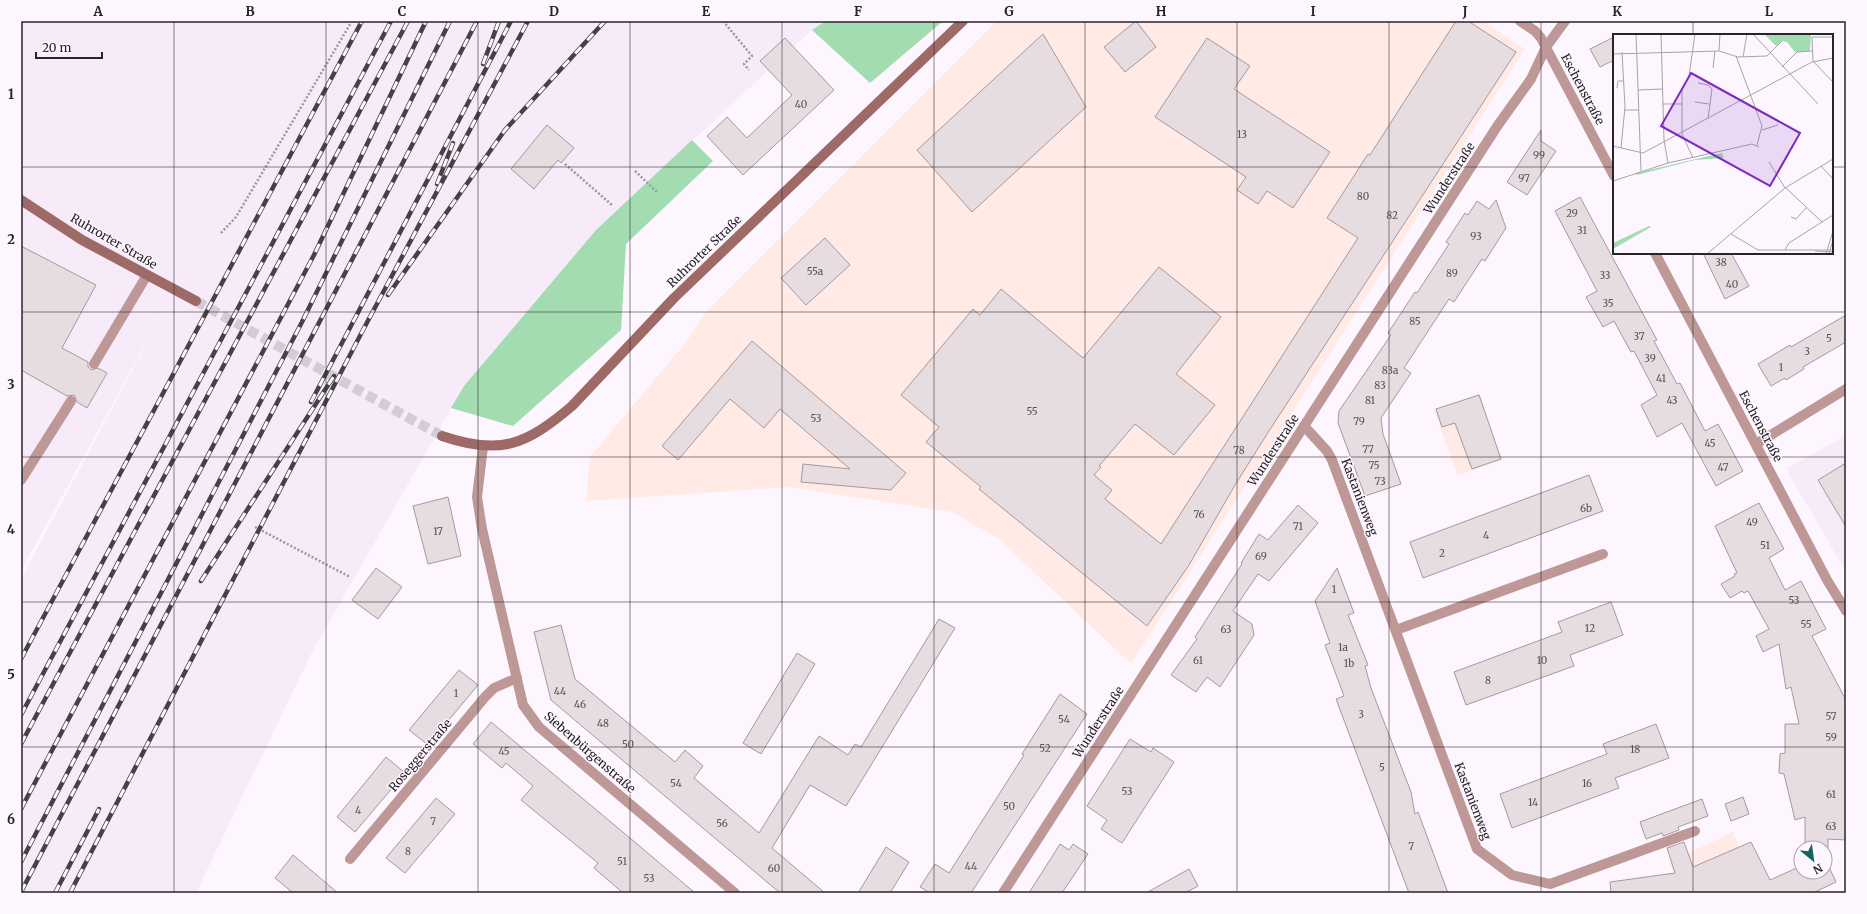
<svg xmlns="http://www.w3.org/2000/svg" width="1867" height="914" viewBox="0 0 1867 914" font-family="Merriweather,serif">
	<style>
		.built { fill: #f7eaf9 }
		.industrial { fill: #ffeae5 }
		.green { fill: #a4dcb2 }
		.building { fill: #e7dce0; stroke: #a4999d }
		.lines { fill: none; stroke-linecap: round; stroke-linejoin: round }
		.secondary-tunnel { stroke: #d3ccd4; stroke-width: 10; stroke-dasharray: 10 5; stroke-linecap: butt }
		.path { stroke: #9c979d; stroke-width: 2.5; stroke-dasharray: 2 2; stroke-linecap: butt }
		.lane { stroke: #be9897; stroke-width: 10 }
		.street { stroke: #be9897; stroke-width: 10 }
		.secondary { stroke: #9e6a68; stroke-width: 10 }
		.rail-casing { stroke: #454145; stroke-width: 4.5 }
		.rail { stroke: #fef6ff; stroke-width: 3; stroke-dasharray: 9; stroke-linecap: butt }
		.grid { fill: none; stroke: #272427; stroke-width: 1; stroke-opacity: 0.55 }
		.labels { text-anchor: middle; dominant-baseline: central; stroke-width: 3; stroke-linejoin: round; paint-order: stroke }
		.number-label { font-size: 10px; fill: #575255 }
		.street-label { font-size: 12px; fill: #272427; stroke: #fef6ff }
		.inset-road { fill: none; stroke: #a8a2a9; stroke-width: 1 }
		.view { fill: #7b2cbf; fill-opacity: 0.15; stroke: #7b2cbf; stroke-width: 2 }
		.inset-edge { fill: none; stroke: #272427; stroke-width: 2 }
		.neatline { fill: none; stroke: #272427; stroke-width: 1.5 }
		.grid-label { font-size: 13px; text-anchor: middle; font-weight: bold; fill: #272427 }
	</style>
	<rect width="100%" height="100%" fill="#fef6ff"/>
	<g class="built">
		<polygon points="21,21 826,21 812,30 596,230 464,386 311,654 196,893 21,893 21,579 172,296 21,571"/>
		<polygon points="1846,435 1846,572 1786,469"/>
	</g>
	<g class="industrial">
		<polygon points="997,21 1483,21 1525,49 1131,664 1000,540 952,512 788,487 586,501 590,457 687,341 706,312"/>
		<polygon points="1480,394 1502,460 1457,475 1434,409"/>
		<polygon points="1733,832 1757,893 1681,893 1670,862"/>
	</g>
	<g class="green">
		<polygon points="826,21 943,21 870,83 812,30"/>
		<polygon points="692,140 713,161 626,244 621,330 513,426 451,408 464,386 596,230"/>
	</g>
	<g class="building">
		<polygon points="1136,21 1156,47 1125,72 1104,47"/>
		<polygon points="1456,21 1468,21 1516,52 1269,431 1235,485 1189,565 1147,626 979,489 981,487 926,442 939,427 901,395 973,309 980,315 1001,289 1083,358 1159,267 1221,317 1176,374 1215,405 1174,455 1135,424 1099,466 1101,467 1094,475 1112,490 1105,499 1161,544 1358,238 1327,218 1368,154 1370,155"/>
		<polygon points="1043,34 1086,107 972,212 917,150"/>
		<polygon points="1614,37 1614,60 1600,67 1590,49"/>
		<polygon points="785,38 834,90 743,175 707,136 727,117 747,138 792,95 760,61"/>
		<polygon points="1207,38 1250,66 1234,89 1330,152 1293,208 1267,191 1258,204 1237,190 1246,177 1155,117"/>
		<polygon points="547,125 574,148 561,163 558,160 534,189 511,169"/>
		<polygon points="1541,130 1541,141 1556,151 1527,195 1507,182"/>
		<polygon points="1580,197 1657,340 1654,341 1677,384 1680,383 1705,431 1718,424 1743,471 1716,486 1682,423 1657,437 1641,405 1657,395 1634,351 1631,352 1614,321 1603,327 1586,297 1597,291 1555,211"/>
		<polygon points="1496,200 1506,228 1485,261 1482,259 1454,302 1449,299 1404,368 1411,373 1381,418 1383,434 1401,484 1365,496 1338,423 1339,411 1391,335 1388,333 1415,292 1417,293 1449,244 1446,242 1465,213 1468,215 1477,201 1489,209"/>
		<polygon points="825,238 850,265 806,305 781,278"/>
		<polygon points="21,246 96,285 62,348 88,362 88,367 91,370 98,368 107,373 87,408 77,402 74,395 67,396 21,370"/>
		<polygon points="1703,253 1731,253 1749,286 1725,299"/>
		<polygon points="1846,315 1846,342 1803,367 1804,369 1786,380 1785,378 1771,386 1758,364 1790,345 1791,347"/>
		<polygon points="752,341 906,473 891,490 801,482 803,464 850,469 780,409 764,428 730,399 678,460 662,446"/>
		<polygon points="1479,395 1501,459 1472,469 1455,423 1442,427 1436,409"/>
		<polygon points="1846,463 1846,527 1818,480"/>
		<polygon points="1589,475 1603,511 1423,578 1410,542"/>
		<polygon points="448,497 461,556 428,564 413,506"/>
		<polygon points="1759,503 1784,549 1769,558 1785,590 1801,581 1826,629 1812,636 1846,700 1846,840 1828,839 1828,865 1836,882 1813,893 1611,893 1610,882 1675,873 1667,848 1684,842 1693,867 1751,842 1770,880 1801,866 1801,872 1825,872 1825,848 1805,848 1805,817 1795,820 1784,774 1779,773 1780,754 1785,753 1785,724 1799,724 1791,687 1786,689 1779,644 1763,652 1756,636 1769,629 1748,591 1744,593 1742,591 1730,598 1721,584 1735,576 1734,574 1737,573 1715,526"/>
		<polygon points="1298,505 1318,523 1269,581 1258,574 1233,611 1252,624 1254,635 1220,687 1207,677 1196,692 1171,675 1197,639 1195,637 1242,564 1241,563 1259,534 1268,540"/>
		<polygon points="376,568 402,587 378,619 352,600"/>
		<polygon points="1337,568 1354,613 1348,615 1368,665 1365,666 1371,688 1411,792 1415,814 1418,812 1448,893 1409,893 1336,699 1344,696 1325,645 1330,643 1315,601"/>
		<polygon points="1611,602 1623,635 1570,655 1574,666 1466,705 1454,672 1562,632 1558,622"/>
		<polygon points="939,619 955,628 846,806 810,785 772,848 825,893 780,893 551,700 534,632 561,625 575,679 675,762 685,750 703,766 694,778 759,833 819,736 848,755 855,744 861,747"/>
		<polygon points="797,653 815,664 761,754 743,743"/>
		<polygon points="459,670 478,685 428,745 409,730"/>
		<polygon points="1060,694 1087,714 971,893 930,893 920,887 935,864 949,873 1024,755 1022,754"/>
		<polygon points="491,722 630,838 695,893 623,893 594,868 598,863 521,800 533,786 506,763 502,768 473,744"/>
		<polygon points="1656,724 1669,758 1615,778 1619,788 1512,828 1500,794 1607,754 1603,744"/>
		<polygon points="1130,739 1151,752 1153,748 1174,762 1122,843 1101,829 1107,820 1087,806"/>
		<polygon points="386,757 405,773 355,832 337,817"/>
		<polygon points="1743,797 1749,814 1731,821 1725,804"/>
		<polygon points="436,798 455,814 405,873 386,858"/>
		<polygon points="1702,799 1708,816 1678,827 1679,830 1663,836 1662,833 1646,839 1640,822"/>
		<polygon points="1060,844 1069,850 1073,844 1088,854 1062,893 1029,893"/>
		<polygon points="886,847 909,862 890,893 858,893"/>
		<polygon points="293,855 338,893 293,893 275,878"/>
		<polygon points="1189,869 1198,886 1185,893 1146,893"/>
	</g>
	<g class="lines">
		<polyline class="secondary-tunnel" points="196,301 442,436"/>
		<g class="path">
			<polyline points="723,21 752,56 744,64 749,70"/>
			<polyline points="565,164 612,205"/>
			<polyline points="635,171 658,193"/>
			<polyline points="221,233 236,217 352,21"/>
			<polyline points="255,527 350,577"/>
		</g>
		<g class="lane">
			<polyline points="94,364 147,275"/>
			<polyline points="21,480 71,401"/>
		</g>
		<g class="street">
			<polyline points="1520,21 1535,31 1541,38 1614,176"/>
			<polyline points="1655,253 1827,580 1846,611"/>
			<polyline points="1304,426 1327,451 1332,460 1477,849 1512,875 1550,884 1695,831"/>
			<polyline points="1756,444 1846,389"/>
			<polyline points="483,447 477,497 482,529 523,705 539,727 735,893"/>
			<polyline points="1396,630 1603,554"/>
			<polyline points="350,859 485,697 494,688 517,678"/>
			<polyline points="1003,893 1498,125 1531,79 1546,47 1565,21"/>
		</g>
		<g class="secondary">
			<polyline points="21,200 82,240 196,301"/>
			<path d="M442,436C500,456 526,445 572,406L674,298L963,21"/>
		</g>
		<defs>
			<g id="rail">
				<polyline points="483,64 499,21"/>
				<polyline points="437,184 453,143"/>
				<polyline points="388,295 505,130 605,21"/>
				<polyline points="311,402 511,21"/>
				<polyline points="201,581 334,376"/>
				<polyline points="21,659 362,21"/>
				<polyline points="21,715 391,21"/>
				<polyline points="21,744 408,21"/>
				<polyline points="21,809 314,255 426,21"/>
				<polyline points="21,862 302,322 450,21"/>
				<polyline points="21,892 477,21"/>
				<polyline points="55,893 99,809"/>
				<polyline points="70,893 363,330 528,21"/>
			</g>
		</defs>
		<use href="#rail" class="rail-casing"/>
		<use href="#rail" class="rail"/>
	</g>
	<path class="grid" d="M174,21V893M326,21V893M478,21V893M630,21V893M782,21V893M934,21V893M1085,21V893M1237,21V893M1389,21V893M1541,21V893M1693,21V35M21,167H1614M1832,167H1846M1693,253V893M21,312H1846M21,457H1846M21,602H1846M21,747H1846"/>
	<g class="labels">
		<g class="number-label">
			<text x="801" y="104">40</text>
			<text x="1242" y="134">13</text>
			<text x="1539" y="155">99</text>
			<text x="1524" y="178">97</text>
			<text x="1363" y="196">80</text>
			<text x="1572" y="213">29</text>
			<text x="1392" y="215">82</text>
			<text x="1582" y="230">31</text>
			<text x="1476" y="236">93</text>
			<text x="1721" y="262">38</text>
			<text x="815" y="271">55a</text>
			<text x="1452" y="273">89</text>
			<text x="1605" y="275">33</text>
			<text x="1732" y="284">40</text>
			<text x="1608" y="303">35</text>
			<text x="1415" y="321">85</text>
			<text x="1639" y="336">37</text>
			<text x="1829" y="338">5</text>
			<text x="1807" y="351">3</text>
			<text x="1650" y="358">39</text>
			<text x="1781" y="367">1</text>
			<text x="1390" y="370">83a</text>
			<text x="1661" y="378">41</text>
			<text x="1380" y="385">83</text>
			<text x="1370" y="400">81</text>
			<text x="1672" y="400">43</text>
			<text x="1032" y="411">55</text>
			<text x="816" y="418">53</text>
			<text x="1359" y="421">79</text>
			<text x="1710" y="443">45</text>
			<text x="1368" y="449">77</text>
			<text x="1239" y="450">78</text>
			<text x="1374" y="465">75</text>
			<text x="1723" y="467">47</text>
			<text x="1380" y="481">73</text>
			<text x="1586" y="508">6b</text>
			<text x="1199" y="514">76</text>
			<text x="1752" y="522">49</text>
			<text x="1298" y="526">71</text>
			<text x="438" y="531">17</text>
			<text x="1486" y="535">4</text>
			<text x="1765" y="545">51</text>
			<text x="1442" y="553">2</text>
			<text x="1261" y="556">69</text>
			<text x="1334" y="589">1</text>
			<text x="1794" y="600">53</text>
			<text x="1806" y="624">55</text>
			<text x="1590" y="628">12</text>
			<text x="1226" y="629">63</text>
			<text x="1343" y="647">1a</text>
			<text x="1198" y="660">61</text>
			<text x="1542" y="660">10</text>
			<text x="1349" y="663">1b</text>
			<text x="1488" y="680">8</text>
			<text x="560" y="691">44</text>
			<text x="456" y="693">1</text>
			<text x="580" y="704">46</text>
			<text x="1361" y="714">3</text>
			<text x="1831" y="716">57</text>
			<text x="1064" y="719">54</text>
			<text x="603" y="723">48</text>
			<text x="1831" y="737">59</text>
			<text x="628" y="744">50</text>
			<text x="1045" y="748">52</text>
			<text x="1635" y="749">18</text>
			<text x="504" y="751">45</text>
			<text x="1382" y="767">5</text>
			<text x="676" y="783">54</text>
			<text x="1587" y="783">16</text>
			<text x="1127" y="791">53</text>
			<text x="1831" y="794">61</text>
			<text x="1533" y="802">14</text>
			<text x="1009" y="806">50</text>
			<text x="358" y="810">4</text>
			<text x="433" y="821">7</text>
			<text x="722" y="823">56</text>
			<text x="1831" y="826">63</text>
			<text x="1411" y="846">7</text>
			<text x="408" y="851">8</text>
			<text x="622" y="861">51</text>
			<text x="971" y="866">44</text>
			<text x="774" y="868">60</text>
			<text x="649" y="878">53</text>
		</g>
		<g class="street-label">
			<text transform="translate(1583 89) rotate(62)">Eschenstraße</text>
			<text transform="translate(1449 178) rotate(-57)">Wunderstraße</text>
			<text transform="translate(114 241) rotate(30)">Ruhrorter Straße</text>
			<text transform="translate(704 251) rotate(-44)">Ruhrorter Straße</text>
			<text transform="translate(1761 426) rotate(62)">Eschenstraße</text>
			<text transform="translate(1273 450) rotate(-57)">Wunderstraße</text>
			<text transform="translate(1360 497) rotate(69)">Kastanienweg</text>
			<text transform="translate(1098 722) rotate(-57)">Wunderstraße</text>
			<text transform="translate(590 752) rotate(41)">Siebenbürgenstraße</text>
			<text transform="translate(420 755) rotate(-50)">Roseggerstraße</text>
			<text transform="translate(1473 801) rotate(69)">Kastanienweg</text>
		</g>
	</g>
	<g transform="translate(1613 34)">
		<rect width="220" height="220" fill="#fef6ff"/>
		<path d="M151,0H220V1H198L197,17L182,18L174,8L169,7L163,12ZM109,119L111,124L82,126L24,141L23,139ZM36,192L38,193L0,215V209Z" fill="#a4dcb2"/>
		<path class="inset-road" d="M23,0L28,137M48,0L51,106L55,129M140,0L205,70M220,3H199L200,27L220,48M106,17L107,0M0,20L106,17L125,23L154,22L169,7M123,22L149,92L144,111M130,23L134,0M169,33L184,18L199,17M100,34L102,17M85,49L95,51L99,55L95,85M4,54L5,47H10M25,56L49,55M82,68L96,70M49,70H69M11,76H26M149,96L165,91M0,112L30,119L199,28L220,24M8,114L12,73L9,18M80,124L69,100V55L76,42L82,0M156,128L172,154M208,132L220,145M0,147L55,129L139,110L146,113M173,154L209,188M178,183L183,185L194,173M118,200L145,216H220M172,216L176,209L220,181M202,217L220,218M94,220L172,154L220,125M213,220L220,197M216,220L220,206"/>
		<path class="view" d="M78,39L187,99L157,152L48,92Z"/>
		<rect width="220" height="220" class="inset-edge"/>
	</g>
	<rect width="1867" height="914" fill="none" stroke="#fef6ff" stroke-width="44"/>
	<g transform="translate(1813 860) rotate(151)"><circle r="19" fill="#fef6ff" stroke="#a8a2a9"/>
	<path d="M0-3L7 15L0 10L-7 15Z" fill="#136365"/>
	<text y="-6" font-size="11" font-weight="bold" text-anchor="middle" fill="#272427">N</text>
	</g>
	<path d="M36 52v6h66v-6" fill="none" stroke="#272427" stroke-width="2"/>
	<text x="42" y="52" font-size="12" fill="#272427" stroke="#fef6ff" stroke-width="3" paint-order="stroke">20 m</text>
	<rect x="22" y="22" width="1823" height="870" class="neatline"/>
	<g class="grid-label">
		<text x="98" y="16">A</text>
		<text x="250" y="16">B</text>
		<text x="402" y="16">C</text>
		<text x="554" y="16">D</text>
		<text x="706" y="16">E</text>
		<text x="858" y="16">F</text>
		<text x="1009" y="16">G</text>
		<text x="1161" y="16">H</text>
		<text x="1313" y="16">I</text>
		<text x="1465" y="16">J</text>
		<text x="1617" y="16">K</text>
		<text x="1769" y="16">L</text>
		<text x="11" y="99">1</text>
		<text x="11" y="244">2</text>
		<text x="11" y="389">3</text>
		<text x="11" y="534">4</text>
		<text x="11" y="679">5</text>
		<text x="11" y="824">6</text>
	</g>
</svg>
